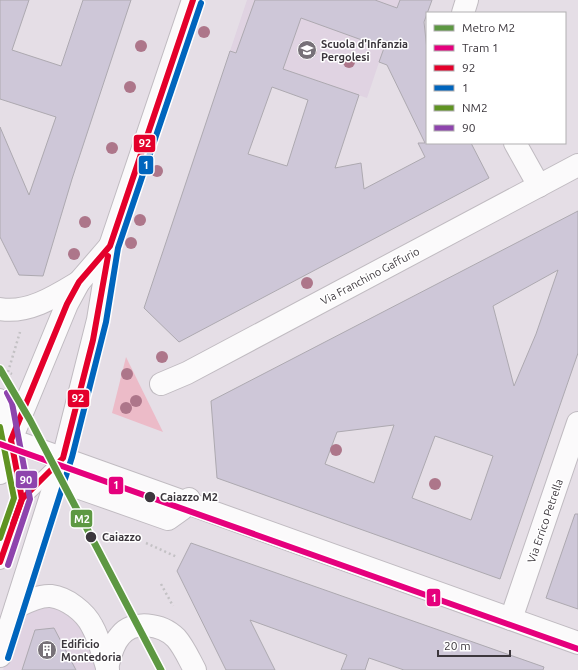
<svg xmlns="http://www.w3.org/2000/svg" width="578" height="670" viewBox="0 0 578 670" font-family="Ubuntu,sans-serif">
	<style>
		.built { fill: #e0d3e2 }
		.green { fill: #ecbbc8 }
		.building { fill: #cec7d8; stroke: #ada9b0; fill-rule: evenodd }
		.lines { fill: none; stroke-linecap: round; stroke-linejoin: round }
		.lane-casing { stroke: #c0bbc1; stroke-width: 16 }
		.street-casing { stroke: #c0bbc1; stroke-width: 24 }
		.secondary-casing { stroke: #c0bbc1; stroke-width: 24 }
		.path { stroke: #c3c1c4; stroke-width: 2.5; stroke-dasharray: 2 3; stroke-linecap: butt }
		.lane { stroke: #fbfafb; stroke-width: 14 }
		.street { stroke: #fbfafb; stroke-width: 22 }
		.secondary { stroke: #fbfafb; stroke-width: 22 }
		.bus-1-casing { stroke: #fff; stroke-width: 9 }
		.bus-2-casing { stroke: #fff; stroke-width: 9 }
		.bus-3-casing { stroke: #fff; stroke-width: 9 }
		.bus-4-casing { stroke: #fff; stroke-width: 9 }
		.bus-1 { stroke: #e4002b; stroke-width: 6 }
		.bus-2 { stroke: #0065bd; stroke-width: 6 }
		.bus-3 { stroke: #5f9322; stroke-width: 6 }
		.bus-4 { stroke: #8e44ad; stroke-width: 6 }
		.tram-1-casing { stroke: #fff; stroke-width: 9 }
		.tram-1 { stroke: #e5007d; stroke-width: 6 }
		.metro-1-casing { stroke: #fff; stroke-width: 10 }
		.metro-1 { stroke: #5d9842; stroke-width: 7 }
		.tree { fill: #ad768a }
		.stop-dot { fill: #3c373d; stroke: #fff; stroke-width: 1.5 }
		.labels { text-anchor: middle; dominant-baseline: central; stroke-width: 3; stroke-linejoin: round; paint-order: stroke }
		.poi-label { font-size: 11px; font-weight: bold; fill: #3c373d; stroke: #fff; text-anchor: start }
		.street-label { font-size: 11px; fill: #3c373d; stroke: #fff }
		.stop-label { font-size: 11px; font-weight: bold; fill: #3c373d; stroke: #fff; text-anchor: start }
		.line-badge { stroke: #fff; stroke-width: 1.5 }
		.badge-label { font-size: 11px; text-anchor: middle; font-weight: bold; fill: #fff }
	</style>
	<rect width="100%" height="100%" fill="#e5dee6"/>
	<g class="built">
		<polygon points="247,0 400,0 367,98 230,51"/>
		<polygon points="66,604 106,670 3,670 24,609"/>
	</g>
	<polygon class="green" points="126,357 163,432 112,413"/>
	<g class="building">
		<polygon points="0,0 29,0 12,50 61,66 83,0 131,0 72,179 43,276 19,275 0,237 0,127 29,195 56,117 0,99"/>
		<path d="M255,0H375L397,8L400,0H432L424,22L427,50V143H471L489,178L179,342L144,308L230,51L236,53ZM301,18L384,48L379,62L387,65L425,143H418L425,157L364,189L361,163L335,168L359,95L283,69ZM272,87L308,100L287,166L248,154Z"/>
		<path d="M578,211V353L500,579L217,478L211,401ZM558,270L536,334L514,386L493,306ZM394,425L374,483L325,464L337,432ZM435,436L493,456L471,520L412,498Z"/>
		<polygon points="575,514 578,514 578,609 546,598"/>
		<polygon points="191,543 544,667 543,670 404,670 369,658 365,670 341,670 347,655 250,620 275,670 226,670 177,571"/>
		<polygon points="54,628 76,670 22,670 35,630"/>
	</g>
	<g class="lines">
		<defs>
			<g id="lane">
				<polyline points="0,396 4,405 22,499"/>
				<polyline points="0,562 22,499 59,463"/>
			</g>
			<g id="street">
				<polyline points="463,13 467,0"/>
				<polyline points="515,143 539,186"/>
				<path d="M0,309C28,314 56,296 79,282"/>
				<polyline points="161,384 187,373 578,165"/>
				<polyline points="0,436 578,643"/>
				<polyline points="63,458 80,488 168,519 182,509 189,499"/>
				<path d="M16,607C26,602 39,595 51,596C67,598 85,612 92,626C100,640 103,656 108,670"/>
				<polyline points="511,619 578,423"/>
				<path d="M107,668C110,657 112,645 120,636C133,619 162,624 176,638C184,647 189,659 195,670"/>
			</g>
			<g id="secondary">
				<polyline points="0,473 12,437 67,304 79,282 110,246"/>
				<polyline points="0,656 64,455 98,320 110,246 193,0"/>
			</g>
		</defs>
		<use href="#lane" class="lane-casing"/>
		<use href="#street" class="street-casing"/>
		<use href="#secondary" class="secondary-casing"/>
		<g class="path">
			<polyline points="1,372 8,372 12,374"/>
			<polyline points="8,372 20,332"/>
			<polyline points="146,543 177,557"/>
			<polyline points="161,584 173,606"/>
		</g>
		<use href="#lane" class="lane"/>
		<use href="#street" class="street"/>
		<use href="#secondary" class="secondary"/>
		<defs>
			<g id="bus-1">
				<polyline points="13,524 22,499 63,458 93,340 108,256"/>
				<polyline points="0,562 22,499 11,440 67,304 79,282 110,246 193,0"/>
			</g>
			<polyline id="bus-2" points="8,658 72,457 106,322 118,248 201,3"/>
			<polyline id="bus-3" points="0,427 14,498 0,538"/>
			<polyline id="bus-4" points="7,393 12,403 30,499 8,565"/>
		</defs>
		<use href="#bus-1" class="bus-1-casing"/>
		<use href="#bus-2" class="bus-2-casing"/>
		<use href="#bus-3" class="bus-3-casing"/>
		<use href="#bus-4" class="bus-4-casing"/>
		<use href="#bus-1" class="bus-1"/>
		<use href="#bus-2" class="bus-2"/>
		<use href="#bus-3" class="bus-3"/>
		<use href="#bus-4" class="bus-4"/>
		<defs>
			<polyline id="tram-1" points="0,444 578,649"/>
		</defs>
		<use href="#tram-1" class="tram-1-casing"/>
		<use href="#tram-1" class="tram-1"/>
		<defs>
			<polyline id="metro-1" points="0,369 30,420 161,670"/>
		</defs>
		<use href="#metro-1" class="metro-1-casing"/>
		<use href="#metro-1" class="metro-1"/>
	</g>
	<g class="tree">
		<circle cx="204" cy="32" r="6"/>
		<circle cx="141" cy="46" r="6"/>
		<circle cx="311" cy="51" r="6"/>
		<circle cx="349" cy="62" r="6"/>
		<circle cx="130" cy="87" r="6"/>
		<circle cx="112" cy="148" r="6"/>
		<circle cx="157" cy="171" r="6"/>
		<circle cx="140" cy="220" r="6"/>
		<circle cx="85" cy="222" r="6"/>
		<circle cx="131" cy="243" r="6"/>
		<circle cx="74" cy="254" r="6"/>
		<circle cx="307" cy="283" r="6"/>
		<circle cx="162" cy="357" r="6"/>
		<circle cx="127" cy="374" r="6"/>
		<circle cx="136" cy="401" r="6"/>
		<circle cx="126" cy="408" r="6"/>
		<circle cx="336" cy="450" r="6"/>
		<circle cx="435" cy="484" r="6"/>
	</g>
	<defs>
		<symbol id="school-disc" viewBox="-11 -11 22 22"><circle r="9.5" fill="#777178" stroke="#fff"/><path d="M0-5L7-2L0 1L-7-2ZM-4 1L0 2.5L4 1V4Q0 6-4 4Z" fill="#fff"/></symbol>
		<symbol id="building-disc" viewBox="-11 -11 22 22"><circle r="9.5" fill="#777178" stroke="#fff"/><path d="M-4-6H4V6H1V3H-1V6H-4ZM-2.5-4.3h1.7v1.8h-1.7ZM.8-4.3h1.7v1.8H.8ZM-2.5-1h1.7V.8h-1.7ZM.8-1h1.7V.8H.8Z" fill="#fff"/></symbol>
	</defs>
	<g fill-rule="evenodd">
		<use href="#school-disc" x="296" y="39" width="22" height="22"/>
		<use href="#building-disc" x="36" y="639" width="22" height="22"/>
	</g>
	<g class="stop-dot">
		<circle cx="150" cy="497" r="6"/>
		<circle cx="91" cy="537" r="6"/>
	</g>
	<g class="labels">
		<g class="poi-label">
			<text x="321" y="44">Scuola d'Infanzia<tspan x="321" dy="13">Pergolesi</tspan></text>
			<text x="61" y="644">Edificio<tspan x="61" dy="13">Montedoria</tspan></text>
		</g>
		<g class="street-label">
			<text transform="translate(370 276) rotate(-28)">Via Franchino Gaffurio</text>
			<text transform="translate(545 521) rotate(-71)">Via Errico Petrella</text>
		</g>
		<g class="stop-label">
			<text x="160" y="497">Caiazzo M2</text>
			<text x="102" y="537">Caiazzo</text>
		</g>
	</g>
	<g class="line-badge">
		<rect x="133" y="134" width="23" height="19" rx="4" fill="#e4002b"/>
		<rect x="138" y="155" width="16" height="20" rx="4" fill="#0065bd"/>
		<rect x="67" y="389" width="23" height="19" rx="4" fill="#e4002b"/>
		<rect x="15" y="470" width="23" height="19" rx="4" fill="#8e44ad"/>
		<rect x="108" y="476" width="16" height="19" rx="4" fill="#e5007d"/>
		<rect x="70" y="509" width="23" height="19" rx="4" fill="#5d9842"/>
		<rect x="426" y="588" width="15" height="19" rx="4" fill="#e5007d"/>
	</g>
	<g class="badge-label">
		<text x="145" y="147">92</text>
		<text x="146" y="169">1</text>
		<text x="78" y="402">92</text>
		<text x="26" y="484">90</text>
		<text x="116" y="489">1</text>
		<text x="82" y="523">M2</text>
		<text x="434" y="602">1</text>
	</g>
	<rect x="426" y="12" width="140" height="132" fill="#ffffff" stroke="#b1afb1"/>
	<rect x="434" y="25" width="20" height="6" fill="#5d9842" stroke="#b1afb1"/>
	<text x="462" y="32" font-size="12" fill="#3c373d">Metro M2</text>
	<rect x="434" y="45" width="20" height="6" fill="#e5007d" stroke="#b1afb1"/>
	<text x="462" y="52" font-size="12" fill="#3c373d">Tram 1</text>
	<rect x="434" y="65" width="20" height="6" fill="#e4002b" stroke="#b1afb1"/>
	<text x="462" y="72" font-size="12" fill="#3c373d">92</text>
	<rect x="434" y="85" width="20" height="6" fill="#0065bd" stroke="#b1afb1"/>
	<text x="462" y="92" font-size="12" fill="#3c373d">1</text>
	<rect x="434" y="105" width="20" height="6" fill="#5f9322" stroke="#b1afb1"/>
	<text x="462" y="112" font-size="12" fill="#3c373d">NM2</text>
	<rect x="434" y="125" width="20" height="6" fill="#8e44ad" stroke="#b1afb1"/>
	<text x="462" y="132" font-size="12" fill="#3c373d">90</text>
	<path d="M438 650v6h72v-6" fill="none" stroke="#3c373d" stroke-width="2"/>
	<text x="444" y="650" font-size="12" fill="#3c373d" stroke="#ffffff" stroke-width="3" paint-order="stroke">20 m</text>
</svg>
